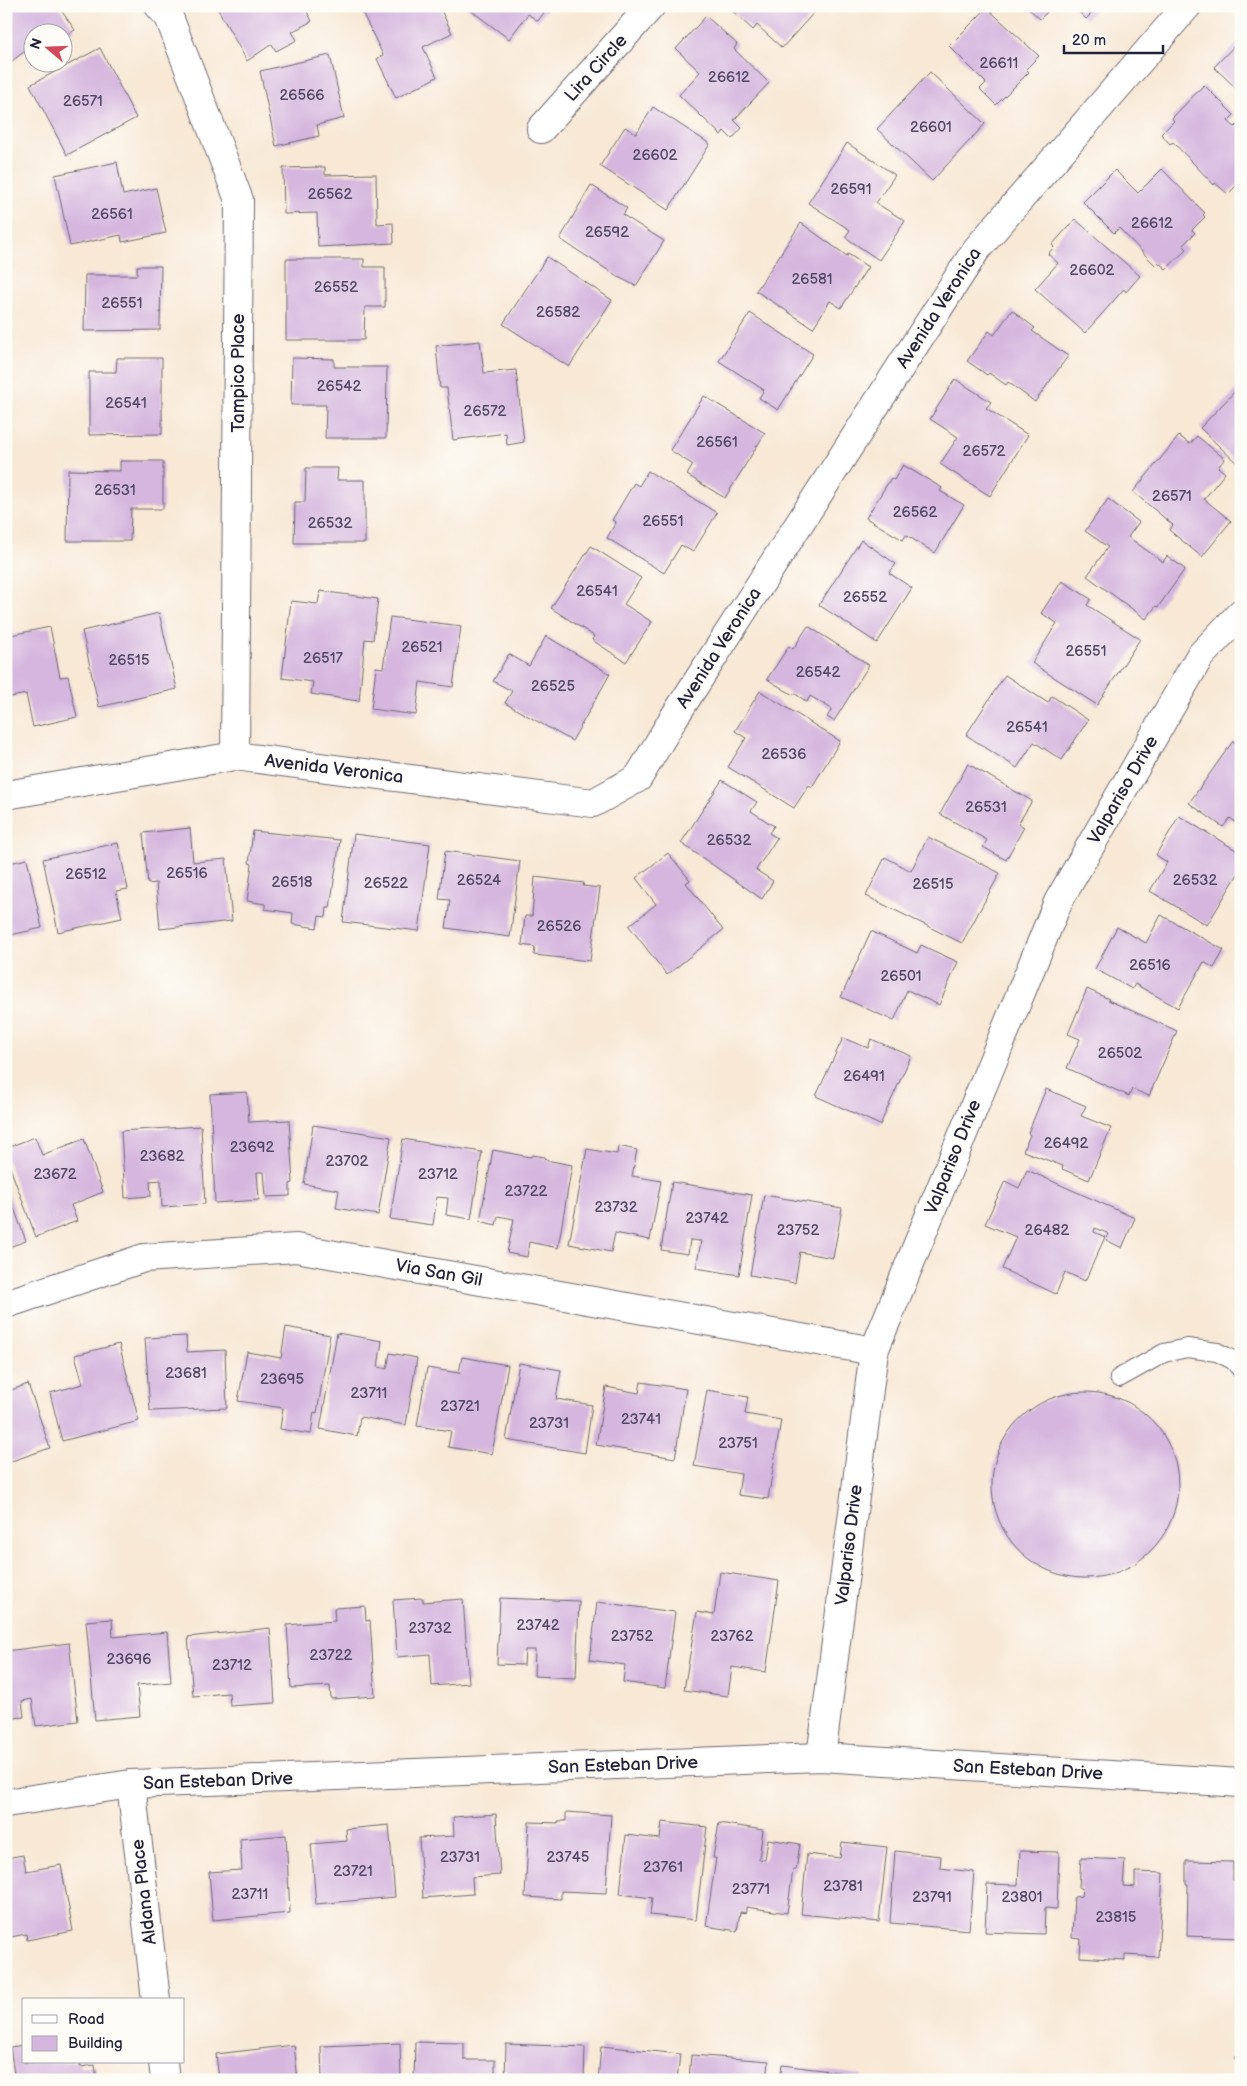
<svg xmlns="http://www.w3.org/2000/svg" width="1247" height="2086" viewBox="0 0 1247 2086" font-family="'Balsamiq Sans',sans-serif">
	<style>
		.building { fill: #d5b6de }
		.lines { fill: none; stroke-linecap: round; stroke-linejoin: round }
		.lane-casing { stroke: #6d6771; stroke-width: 20 }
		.street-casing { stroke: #6d6771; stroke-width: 30 }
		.lane { stroke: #fff; stroke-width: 18 }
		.street { stroke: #fff; stroke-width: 28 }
		.labels { text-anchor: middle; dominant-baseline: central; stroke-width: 5; stroke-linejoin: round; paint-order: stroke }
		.number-label { font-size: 15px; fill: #4f4764 }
		.street-label { font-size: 18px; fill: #22223b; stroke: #fdfcf7 }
	</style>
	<rect width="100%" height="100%" fill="#fdfcf7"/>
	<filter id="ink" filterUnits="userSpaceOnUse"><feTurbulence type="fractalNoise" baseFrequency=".02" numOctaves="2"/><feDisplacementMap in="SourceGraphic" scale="10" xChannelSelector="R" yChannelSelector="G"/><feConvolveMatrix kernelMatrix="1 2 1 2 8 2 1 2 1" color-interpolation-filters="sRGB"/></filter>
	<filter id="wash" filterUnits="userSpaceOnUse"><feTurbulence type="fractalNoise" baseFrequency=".0096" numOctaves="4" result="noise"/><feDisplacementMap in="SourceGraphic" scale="20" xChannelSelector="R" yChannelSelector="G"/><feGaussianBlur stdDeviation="1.12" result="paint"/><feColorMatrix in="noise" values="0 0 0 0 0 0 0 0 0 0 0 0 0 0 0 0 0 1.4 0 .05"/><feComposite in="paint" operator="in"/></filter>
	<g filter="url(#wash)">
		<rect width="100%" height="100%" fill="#f8e8d5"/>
		<g id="blocks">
			<g class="building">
				<polygon points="6,6 58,6 75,30 62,38 62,32 32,32 32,52 29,48 8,64 6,61"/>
				<polygon points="216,6 304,6 312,21 292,32 297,40 276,51 272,44 247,61"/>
				<polygon points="373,6 439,6 452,33 423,47 437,77 396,98 377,59 383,55 362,12"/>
				<polygon points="465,6 549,6 538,21 528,14 509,39"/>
				<polygon points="727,6 816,6 818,8 782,48 757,25 753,30"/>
				<polygon points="1026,6 1053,6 1040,19"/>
				<polygon points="1073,6 1099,6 1086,19"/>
				<polygon points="987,8 1039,56 1026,69 1029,72 996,105 980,89 986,83 949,46"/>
				<polygon points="706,16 737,44 734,49 769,83 734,120 742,128 732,139 724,131 721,135 679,95 700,72 676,49"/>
				<polygon points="1241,39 1241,93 1214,67"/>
				<polygon points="100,48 136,118 67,155 30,85"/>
				<polygon points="330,55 344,118 317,125 319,136 276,146 260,71"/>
				<polygon points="930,72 985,124 932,181 877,129"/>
				<polygon points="1204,85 1234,115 1228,121 1235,127 1237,125 1241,128 1241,181 1228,194 1215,183 1214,185 1173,142 1170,144 1161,134 1174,121 1172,118"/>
				<polygon points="653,107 710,144 668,210 600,166 625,127 636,134"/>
				<polygon points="847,143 895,175 876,203 905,221 879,260 845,237 850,230 808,203"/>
				<polygon points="117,162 123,195 156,188 166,233 122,242 121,235 70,246 55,175"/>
				<polygon points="325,167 325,175 376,174 377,224 393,223 394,243 318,247 317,213 284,214 283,168"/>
				<polygon points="1162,169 1205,213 1203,215 1205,217 1192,230 1195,233 1183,245 1187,249 1166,269 1158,262 1155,265 1119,228 1114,233 1083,202 1115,170 1138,193"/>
				<polygon points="591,185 627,208 623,215 664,241 636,286 620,278 560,239"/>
				<polygon points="1075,219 1140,276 1126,292 1124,289 1085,333 1035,289 1058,263 1048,254 1054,247 1052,245"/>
				<polygon points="801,223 847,256 848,254 868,267 841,308 830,301 813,328 756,291"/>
				<polygon points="547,257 612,300 569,367 503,324"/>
				<polygon points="286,259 364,259 364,267 385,267 385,307 365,307 364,340 286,340"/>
				<polygon points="137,266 161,266 160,330 84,331 85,275 137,275"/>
				<polygon points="1012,310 1035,328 1032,331 1068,356 1035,402 1008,382 1006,385 989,373 987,375 967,361 989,331 994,335"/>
				<polygon points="750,313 813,354 778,410 759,398 764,390 719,361"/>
				<polygon points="480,341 484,373 516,370 524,442 507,445 506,433 453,440 447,388 440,388 436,346"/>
				<polygon points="117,358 162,358 162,434 89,435 89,372 116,372"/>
				<polygon points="292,358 334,359 334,367 387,367 386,438 325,438 326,405 291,405"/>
				<polygon points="955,379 991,402 986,408 1028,435 990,496 940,464 958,437 930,419"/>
				<polygon points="1241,385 1241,467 1200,428"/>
				<polygon points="704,396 765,433 725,498 687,475 693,465 670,450"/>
				<polygon points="1179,436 1190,444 1197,436 1225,459 1218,467 1225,473 1204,499 1231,521 1202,557 1169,530 1173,525 1133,492"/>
				<polygon points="120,461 163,461 163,509 131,509 130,541 67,541 68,470 120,471"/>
				<polygon points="903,465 942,488 940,491 964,505 935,553 906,535 903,540 866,518 891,478 894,480"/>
				<polygon points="306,468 338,468 337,480 365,480 365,543 294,543 295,502 305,502"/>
				<polygon points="648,471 717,513 693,552 681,545 664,573 607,538 616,522 612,520 634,483 639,486"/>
				<polygon points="1108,499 1139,522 1128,537 1163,562 1167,556 1185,569 1158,607 1156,606 1146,619 1087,576 1108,547 1085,531"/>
				<polygon points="861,540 896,564 889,573 912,588 877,643 819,605"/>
				<polygon points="591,546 641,578 624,604 652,622 626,662 592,640 594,636 551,608"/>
				<polygon points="1062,581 1091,599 1087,605 1140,639 1097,705 1032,663 1057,623 1041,613"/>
				<polygon points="320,591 378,599 373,640 365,639 359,701 311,694 313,682 282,678 291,601 318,604"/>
				<polygon points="159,613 177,689 99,707 82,631"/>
				<polygon points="390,617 461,626 453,687 420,682 416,715 371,709 376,667 383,668"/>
				<polygon points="808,626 869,665 834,721 827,717 832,709 810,696 807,702 794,693 793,695 767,679 789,646 793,649"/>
				<polygon points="50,627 60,677 68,676 77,717 33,727 26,694 6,698 6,636"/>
				<polygon points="546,636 610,674 572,741 505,703 512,691 493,681 509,654 529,666"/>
				<polygon points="1005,675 1048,703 1052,696 1088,720 1062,760 1034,742 1017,768 966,735"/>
				<polygon points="760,691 840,741 812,787 809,785 794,808 728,767 746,738 735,731"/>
				<polygon points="1233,741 1241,746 1241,826 1230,818 1223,827 1189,803"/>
				<polygon points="968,764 1032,801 1018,824 1024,827 1006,860 983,847 987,840 940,814"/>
				<polygon points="722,780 757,802 751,811 774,826 769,833 777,838 756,870 773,881 762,899 681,843"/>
				<polygon points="1179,816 1241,853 1241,869 1207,925 1150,891 1167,862 1156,855"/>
				<polygon points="190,828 193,862 226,859 232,921 160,929 156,883 148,884 143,833"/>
				<polygon points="253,831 340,840 330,908 327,908 326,917 319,916 317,928 292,924 293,913 265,909 265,904 247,901 252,864 249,863"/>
				<polygon points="354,834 430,844 419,931 343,922"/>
				<polygon points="928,837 1000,873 962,943 866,896 885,857 911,871"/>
				<polygon points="118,843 128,889 116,891 122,918 58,932 43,859"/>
				<polygon points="445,851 520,861 510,937 446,928 450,900 439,899"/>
				<polygon points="668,853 690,880 686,883 723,930 667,975 629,926 656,904 636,878"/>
				<polygon points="6,858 9,858 10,863 27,859 42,928 6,936"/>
				<polygon points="535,877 584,883 583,886 600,888 590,961 534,955 535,947 522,945 525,916 532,916"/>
				<polygon points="1161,915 1224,950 1214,968 1204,962 1178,1008 1135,984 1132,989 1095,969 1117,927 1146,943"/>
				<polygon points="871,931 917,953 921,945 958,962 939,1005 907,990 894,1021 841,997"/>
				<polygon points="1087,989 1109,999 1108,1000 1177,1031 1149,1096 1132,1089 1129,1096 1067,1068 1080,1039 1068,1034"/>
				<polygon points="843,1038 868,1048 871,1039 911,1056 880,1125 816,1096"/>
				<polygon points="1046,1089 1086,1106 1081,1116 1111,1128 1089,1180 1062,1169 1063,1166 1023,1151 1030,1135 1028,1133"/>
				<polygon points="247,1092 249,1122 289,1120 293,1183 290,1184 290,1196 266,1197 264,1172 257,1172 259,1200 215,1203 210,1094"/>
				<polygon points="313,1125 391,1137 378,1215 336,1208 339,1190 304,1184"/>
				<polygon points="201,1126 205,1204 162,1207 161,1180 150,1181 151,1196 125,1198 121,1131"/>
				<polygon points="35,1137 42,1155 84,1139 103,1192 71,1205 77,1221 36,1237 6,1157 6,1148"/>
				<polygon points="403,1139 482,1152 471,1219 446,1215 448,1198 437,1197 433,1225 390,1219"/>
				<polygon points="618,1146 637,1150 632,1176 661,1181 650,1240 615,1233 611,1252 569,1244 587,1149 617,1154"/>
				<polygon points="493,1150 530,1157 533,1155 545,1157 546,1160 572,1165 558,1248 529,1242 527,1257 507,1253 514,1219 498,1216 496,1225 480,1221"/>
				<polygon points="1027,1170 1135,1218 1122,1248 1106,1240 1109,1234 1095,1228 1094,1232 1105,1237 1085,1281 1065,1272 1056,1294 1002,1269 1016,1237 985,1224 1005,1181 1019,1188"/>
				<polygon points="672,1182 752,1195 739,1275 696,1268 701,1241 690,1240 688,1254 661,1250"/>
				<polygon points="6,1186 26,1241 6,1248"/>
				<polygon points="764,1195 842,1208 833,1258 800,1252 795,1283 750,1275"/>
				<polygon points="286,1327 330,1335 317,1413 314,1412 311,1434 280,1429 283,1408 238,1401 247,1352 281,1358"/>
				<polygon points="337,1333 382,1341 378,1367 387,1369 390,1353 417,1358 406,1425 360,1417 357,1436 320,1429"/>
				<polygon points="186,1336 187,1352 225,1350 227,1408 150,1411 145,1338"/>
				<polygon points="119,1344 139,1421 62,1441 50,1393 83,1384 75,1355"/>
				<polygon points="462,1357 508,1365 492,1454 448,1447 451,1431 417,1426 427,1368 459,1373"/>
				<polygon points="519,1363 561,1370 556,1399 592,1405 585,1453 506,1440"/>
				<polygon points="641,1382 686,1389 675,1458 596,1445 606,1387 639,1393"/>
				<polygon points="28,1384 50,1448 6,1463 6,1409 9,1408 6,1392"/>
				<polygon points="707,1390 748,1397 745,1414 781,1420 768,1499 738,1495 741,1474 694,1466"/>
				<circle cx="1085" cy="1485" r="93"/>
				<polygon points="720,1572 779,1581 766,1672 732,1667 728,1696 684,1690 697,1612 714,1615"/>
				<polygon points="423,1598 423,1602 463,1599 469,1683 432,1686 430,1654 397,1657 393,1600"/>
				<polygon points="500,1598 579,1601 576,1678 534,1676 535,1650 525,1650 524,1665 497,1664"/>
				<polygon points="597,1602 675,1612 665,1688 623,1682 625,1665 590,1660"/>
				<polygon points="365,1606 366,1621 370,1620 375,1696 331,1699 330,1686 291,1688 287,1625 335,1621 334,1608"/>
				<polygon points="112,1619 113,1637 167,1632 171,1682 137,1685 140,1716 95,1720 86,1621"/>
				<polygon points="270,1628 275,1703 230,1706 229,1693 193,1696 188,1637"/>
				<polygon points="69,1643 78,1721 36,1726 32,1699 22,1701 24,1717 6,1719 6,1651"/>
				<polygon points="566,1812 611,1815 606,1893 561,1891 561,1899 525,1897 529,1822 558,1823 558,1821 566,1821"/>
				<polygon points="496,1814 500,1875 472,1877 473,1894 423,1898 419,1838 454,1836 453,1817"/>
				<polygon points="662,1822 707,1827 696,1920 650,1915 652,1898 620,1894 626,1835 660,1839"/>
				<polygon points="719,1823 763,1830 759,1859 765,1860 768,1839 800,1844 796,1870 793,1870 787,1913 746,1907 746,1913 740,1912 737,1931 706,1926 716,1858 713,1858"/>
				<polygon points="389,1825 395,1897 316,1904 311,1844 347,1841 346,1829"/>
				<polygon points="286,1835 290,1913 213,1920 209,1872 242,1870 240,1839"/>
				<polygon points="842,1842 887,1847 879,1922 801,1914 807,1854 840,1858"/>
				<polygon points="895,1851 941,1856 940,1868 974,1872 969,1930 890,1923"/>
				<polygon points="1020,1851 1059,1852 1057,1909 1045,1908 1044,1934 985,1932 987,1884 1018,1885"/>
				<polygon points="23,1855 26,1871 61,1865 73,1931 27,1940 26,1934 6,1938 6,1858"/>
				<polygon points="1081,1858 1125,1860 1123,1886 1135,1887 1135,1872 1163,1873 1158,1957 1125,1955 1125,1960 1080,1957 1081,1939 1072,1938 1074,1897 1081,1896 1082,1888 1079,1888"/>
				<polygon points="1186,1861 1233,1862 1233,1880 1241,1880 1241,1938 1187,1936 1188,1884 1186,1884"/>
				<polygon points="415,2042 464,2043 464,2060 495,2060 495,2080 414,2080"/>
				<polygon points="400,2043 401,2080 322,2080 321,2046"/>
				<polygon points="506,2044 585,2047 584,2080 505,2080"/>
				<polygon points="24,2045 24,2062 80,2062 80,2067 95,2065 97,2080 15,2080 10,2047"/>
				<polygon points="294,2045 298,2080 219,2080 216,2054"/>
				<polygon points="601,2046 680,2054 677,2080 598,2080"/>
				<polygon points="1241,2054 1241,2075 1240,2075 1235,2056"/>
				<polygon points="691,2055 769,2061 767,2080 689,2080"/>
				<polygon points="782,2065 862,2075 861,2080 780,2080"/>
			</g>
		</g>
	</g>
	<g filter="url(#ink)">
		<use href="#blocks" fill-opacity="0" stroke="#6d6771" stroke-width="1"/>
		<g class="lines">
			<defs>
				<polyline id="lane" points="1119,1378 1164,1353 1187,1348 1217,1352 1233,1360 1241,1369"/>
				<g id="street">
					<polyline points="159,6 169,17 239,200 235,756"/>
					<polyline points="541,129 651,6"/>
					<polyline points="6,795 235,756 593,803 638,778 673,719 976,250 1187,6"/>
					<polyline points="6,1304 144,1258 296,1248 874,1351"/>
					<polyline points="821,1757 874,1351 1058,902 1200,656 1241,613"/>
					<polyline points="131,1784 156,2000"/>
					<polyline points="6,1803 131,1784 821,1757 1241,1783"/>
					<polyline points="163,2062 165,2080"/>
				</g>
			</defs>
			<use href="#lane" class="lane-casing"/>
			<use href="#street" class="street-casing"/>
			<use href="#lane" class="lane"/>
			<use href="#street" class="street"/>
		</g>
	</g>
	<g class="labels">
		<g class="number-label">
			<text x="999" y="63">26611</text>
			<text x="729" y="77">26612</text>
			<text x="302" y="95">26566</text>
			<text x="83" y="101">26571</text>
			<text x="931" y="127">26601</text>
			<text x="655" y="155">26602</text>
			<text x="851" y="189">26591</text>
			<text x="330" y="194">26562</text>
			<text x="112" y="214">26561</text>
			<text x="1152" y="223">26612</text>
			<text x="607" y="232">26592</text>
			<text x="1092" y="270">26602</text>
			<text x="812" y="279">26581</text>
			<text x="336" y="287">26552</text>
			<text x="122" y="303">26551</text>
			<text x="558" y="312">26582</text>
			<text x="339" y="386">26542</text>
			<text x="126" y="403">26541</text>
			<text x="485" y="411">26572</text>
			<text x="717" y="442">26561</text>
			<text x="984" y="451">26572</text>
			<text x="115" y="490">26531</text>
			<text x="1172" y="496">26571</text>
			<text x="915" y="512">26562</text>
			<text x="663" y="521">26551</text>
			<text x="330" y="523">26532</text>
			<text x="597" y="591">26541</text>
			<text x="865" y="597">26552</text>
			<text x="422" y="647">26521</text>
			<text x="1086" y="651">26551</text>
			<text x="323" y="658">26517</text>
			<text x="129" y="660">26515</text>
			<text x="818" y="672">26542</text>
			<text x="553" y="686">26525</text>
			<text x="1027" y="727">26541</text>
			<text x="784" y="754">26536</text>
			<text x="986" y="807">26531</text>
			<text x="729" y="840">26532</text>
			<text x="187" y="873">26516</text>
			<text x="86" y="874">26512</text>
			<text x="479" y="880">26524</text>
			<text x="1195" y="880">26532</text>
			<text x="292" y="882">26518</text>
			<text x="386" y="883">26522</text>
			<text x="933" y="884">26515</text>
			<text x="559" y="926">26526</text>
			<text x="1150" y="965">26516</text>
			<text x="901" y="976">26501</text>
			<text x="1120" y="1053">26502</text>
			<text x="864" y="1076">26491</text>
			<text x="1066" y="1143">26492</text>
			<text x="252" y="1147">23692</text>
			<text x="162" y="1156">23682</text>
			<text x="347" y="1161">23702</text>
			<text x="55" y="1174">23672</text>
			<text x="438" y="1174">23712</text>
			<text x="526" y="1191">23722</text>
			<text x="616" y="1207">23732</text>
			<text x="707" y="1218">23742</text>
			<text x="798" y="1230">23752</text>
			<text x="1047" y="1230">26482</text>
			<text x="186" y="1373">23681</text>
			<text x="282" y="1379">23695</text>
			<text x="369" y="1393">23711</text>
			<text x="460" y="1406">23721</text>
			<text x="641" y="1419">23741</text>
			<text x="549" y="1423">23731</text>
			<text x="738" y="1443">23751</text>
			<text x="538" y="1625">23742</text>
			<text x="430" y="1628">23732</text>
			<text x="632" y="1636">23752</text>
			<text x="732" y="1636">23762</text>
			<text x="331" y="1655">23722</text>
			<text x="129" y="1659">23696</text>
			<text x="232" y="1665">23712</text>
			<text x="460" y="1857">23731</text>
			<text x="568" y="1857">23745</text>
			<text x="663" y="1867">23761</text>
			<text x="353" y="1871">23721</text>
			<text x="843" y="1886">23781</text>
			<text x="751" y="1889">23771</text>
			<text x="250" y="1894">23711</text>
			<text x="932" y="1897">23791</text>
			<text x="1022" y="1897">23801</text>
			<text x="1116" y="1917">23815</text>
		</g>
		<g class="street-label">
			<text transform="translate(596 68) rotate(-48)">Lira Circle</text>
			<text transform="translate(939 308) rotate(-57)">Avenida Veronica</text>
			<text transform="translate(238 373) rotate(-90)">Tampico Place</text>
			<text transform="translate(719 648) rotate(-57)">Avenida Veronica</text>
			<text transform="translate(334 769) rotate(7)">Avenida Veronica</text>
			<text transform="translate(1123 790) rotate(-60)">Valpariso Drive</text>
			<text transform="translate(953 1157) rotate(-68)">Valpariso Drive</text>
			<text transform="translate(439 1273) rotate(10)">Via San Gil</text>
			<text transform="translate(849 1545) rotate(-83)">Valpariso Drive</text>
			<text transform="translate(623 1765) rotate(-2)">San Esteban Drive</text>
			<text transform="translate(1028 1770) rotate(3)">San Esteban Drive</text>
			<text transform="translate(218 1781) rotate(-2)">San Esteban Drive</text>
			<text transform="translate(144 1892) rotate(-97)">Aldana Place</text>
		</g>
	</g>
	<rect width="1247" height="2086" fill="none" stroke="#fdfcf7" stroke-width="25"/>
	<rect x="22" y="1998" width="162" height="65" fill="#fdfcf7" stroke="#a5a5ac"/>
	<rect x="32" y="2015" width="25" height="8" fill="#ffffff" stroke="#a5a5ac"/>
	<text x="68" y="2024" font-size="15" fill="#22223b">Road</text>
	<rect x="32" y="2036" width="25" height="15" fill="#d5b6de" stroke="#a5a5ac"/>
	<text x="68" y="2048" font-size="15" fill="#22223b">Building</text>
	<g transform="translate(48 48) rotate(289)"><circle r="24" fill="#fdfcf7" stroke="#a5a5ac"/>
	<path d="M0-4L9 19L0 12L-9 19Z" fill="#d1495b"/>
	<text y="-8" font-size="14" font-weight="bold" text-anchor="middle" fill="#22223b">N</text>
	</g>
	<path d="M1064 45v8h99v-8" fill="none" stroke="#22223b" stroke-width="2.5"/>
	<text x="1072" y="45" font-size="15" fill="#22223b" stroke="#fdfcf7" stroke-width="4" paint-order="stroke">20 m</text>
</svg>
